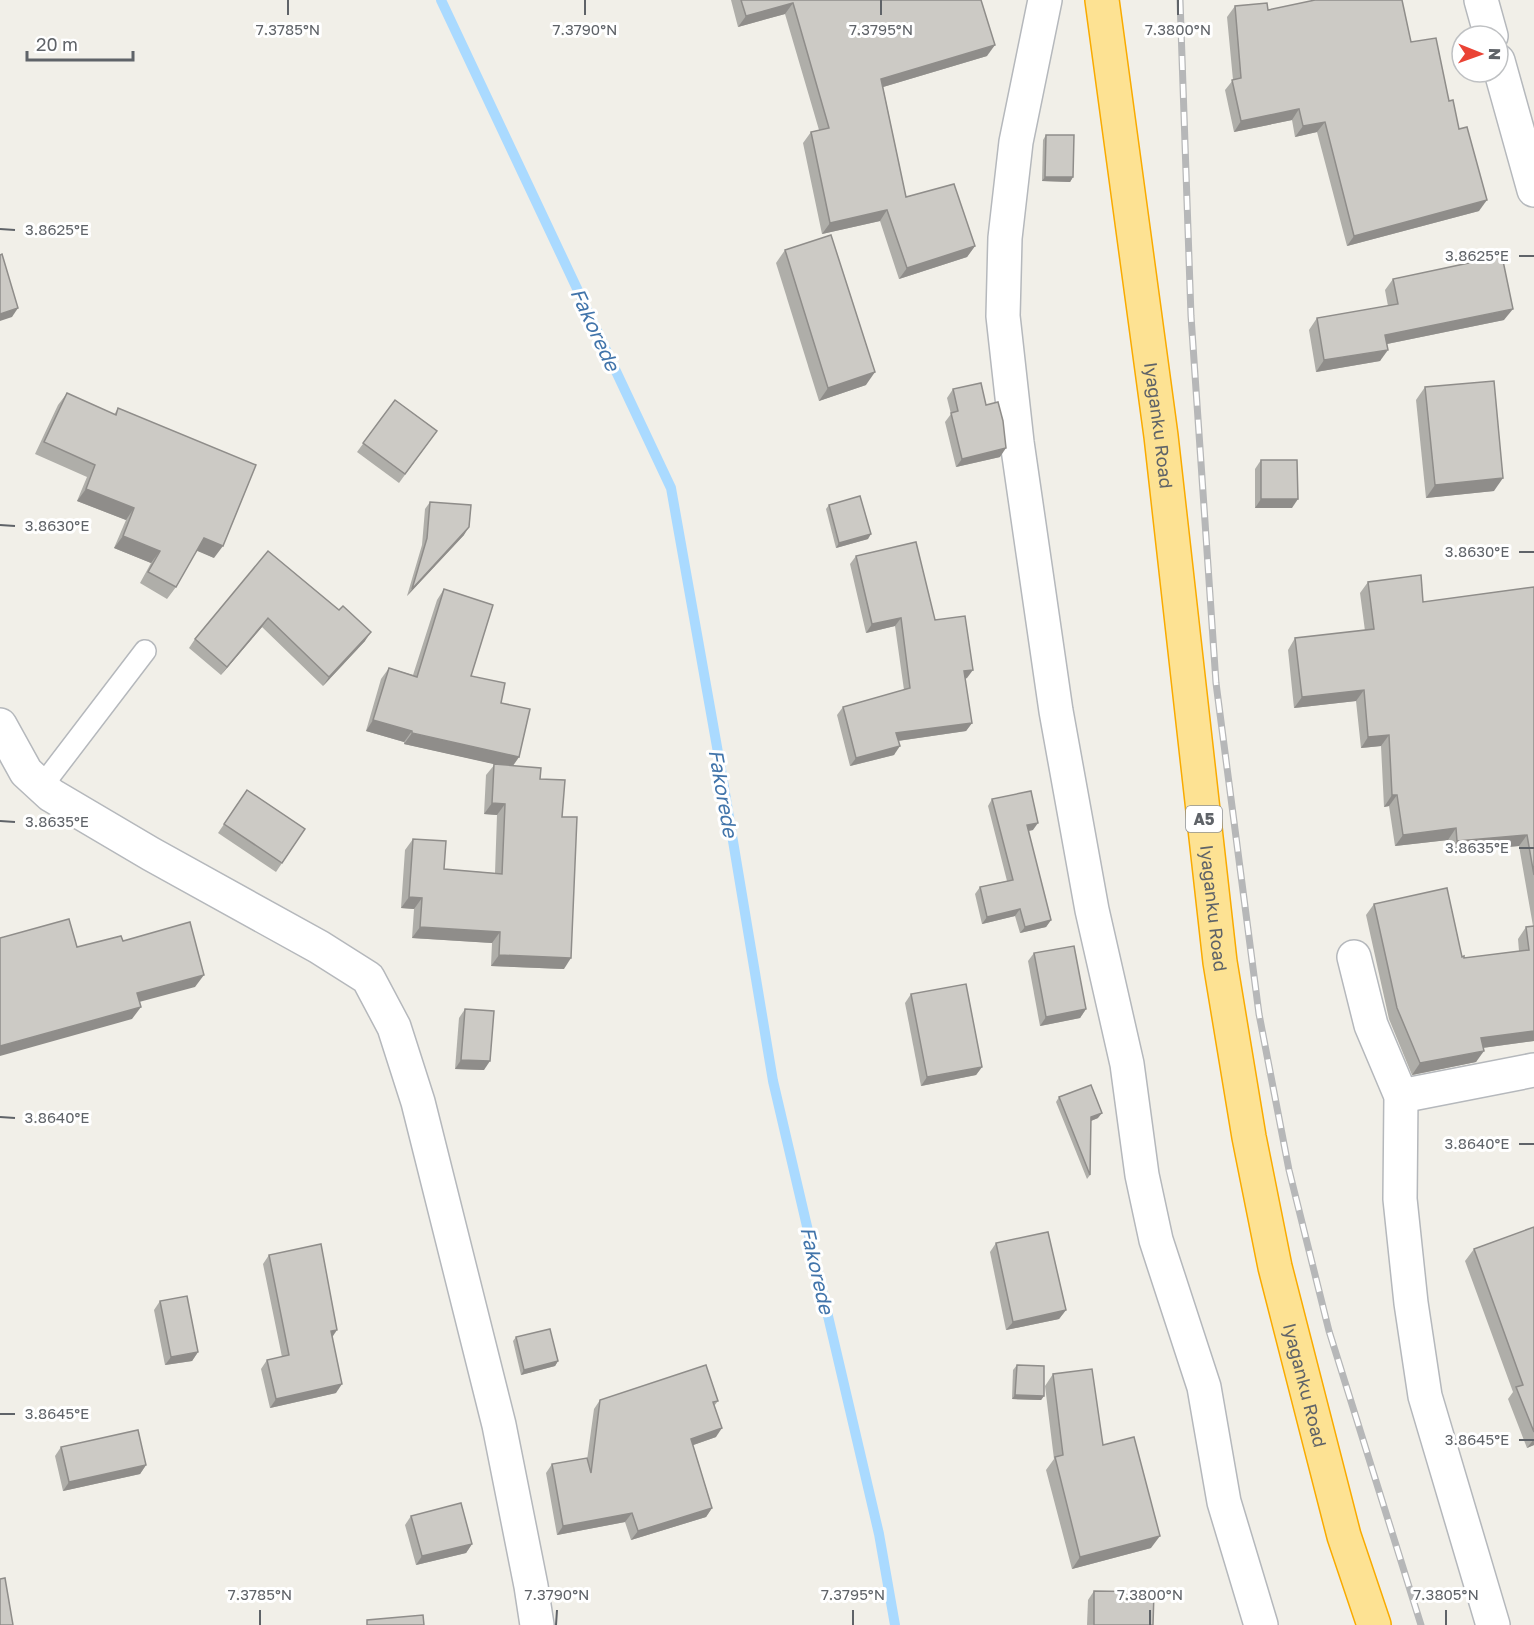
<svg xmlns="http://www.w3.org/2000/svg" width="1534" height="1625" viewBox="0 0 1534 1625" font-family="'Golos Text',sans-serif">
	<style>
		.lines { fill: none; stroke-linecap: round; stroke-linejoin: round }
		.stream { stroke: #aadaff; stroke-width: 10 }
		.lane-casing { stroke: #b5b8bc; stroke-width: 24 }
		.street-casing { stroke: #b5b8bc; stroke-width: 36 }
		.highway-casing { stroke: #f9ab00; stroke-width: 36 }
		.lane { stroke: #fff; stroke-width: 21 }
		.street { stroke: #fff; stroke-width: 33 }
		.highway { stroke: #fde293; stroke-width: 33 }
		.rail-casing { stroke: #b6b7b8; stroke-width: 7 }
		.rail { stroke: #fff; stroke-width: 4.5; stroke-dasharray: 14; stroke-linecap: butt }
		.wall { fill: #afaea9 }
		.shaded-wall { fill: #8f8d8a }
		.building { fill: #cccac5; stroke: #8f8d8a; stroke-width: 1.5 }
		.ticks { fill: none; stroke: #5f6368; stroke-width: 2 }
		.labels { text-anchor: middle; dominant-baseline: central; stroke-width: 6; stroke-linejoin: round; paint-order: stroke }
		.shield { fill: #fff; stroke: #8f9295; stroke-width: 1.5 }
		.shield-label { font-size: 16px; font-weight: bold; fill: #5f6368 }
		.street-label { font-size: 18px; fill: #5f6368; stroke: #fff }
		.water-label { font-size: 20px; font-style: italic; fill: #4174aa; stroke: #fff }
		.ticks-label { font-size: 15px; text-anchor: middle; fill: #5f6368; stroke: #fff; stroke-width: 6; stroke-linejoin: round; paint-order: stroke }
	</style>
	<rect width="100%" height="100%" fill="#f1efe8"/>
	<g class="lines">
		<polyline class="stream" points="441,0 671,488 722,775 773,1081 879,1534 895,1625"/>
		<defs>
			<polyline id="lane" points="42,786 145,651"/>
			<g id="street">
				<polyline points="1045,0 1016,142 1005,238 1003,316 1017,442 1056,711 1092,910 1127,1064 1142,1175 1156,1240 1204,1387 1224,1502 1261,1625"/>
				<polyline points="1481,0 1491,36"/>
				<polyline points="1498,61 1534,190"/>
				<polyline points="0,725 26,772 51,795 151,854 319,947 368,978 394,1027 418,1102 499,1425 531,1586 537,1625"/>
				<polyline points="1354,957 1371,1025 1401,1096 1400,1199 1411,1303 1425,1396 1493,1625"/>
				<polyline points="1401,1096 1534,1070"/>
			</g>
			<g id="highway">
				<path id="s1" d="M1102,0L1161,436L1220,962L1249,1137L1275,1267L1344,1536L1374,1625"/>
			</g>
		</defs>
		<use href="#lane" class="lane-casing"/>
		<use href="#street" class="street-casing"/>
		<use href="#highway" class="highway-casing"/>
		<use href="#lane" class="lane"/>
		<use href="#street" class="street"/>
		<use href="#highway" class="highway"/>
		<defs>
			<polyline id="rail" points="1180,0 1191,316 1216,683 1259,1014 1289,1170 1329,1331 1421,1625"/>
		</defs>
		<use href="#rail" class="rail-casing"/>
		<use href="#rail" class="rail"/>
	</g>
	<g class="wall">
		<polygon points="731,0 981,0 987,56 883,87 906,197 975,246 967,257 899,279 880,221 822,234 803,143 811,132 819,130 785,14 738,27"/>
		<polygon points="1235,6 1268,10 1411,42 1449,101 1459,129 1479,211 1347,246 1317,132 1295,137 1292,120 1234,132 1225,90 1233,80 1227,17"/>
		<polygon points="1046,135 1073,177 1070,182 1042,181 1043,140"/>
		<polygon points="785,250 866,385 819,401 776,263"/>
		<polygon points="1393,279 1504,320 1387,344 1380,361 1316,372 1309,330 1317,318 1388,306 1385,290"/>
		<polygon points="1425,387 1494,491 1426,498 1416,400"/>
		<polygon points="953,389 1000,457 956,467 945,422 951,414 947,398"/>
		<polygon points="67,393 114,415 118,408 214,558 197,550 176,587 167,599 140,583 151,563 114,548 126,520 77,501 87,477 35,454 58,405"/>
		<polygon points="395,400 437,431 399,483 357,452"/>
		<polygon points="1261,460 1292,508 1255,508 1255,469"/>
		<polygon points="430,502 464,535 407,596 422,545 425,509"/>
		<polygon points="829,505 868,539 836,548 826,509"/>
		<polygon points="268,551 339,610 365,641 323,686 262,627 221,675 189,648 195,639"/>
		<polygon points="856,556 935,620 967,678 965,679 972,723 966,731 898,741 894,755 850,766 837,715 843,707 904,690 895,626 866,633 850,564"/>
		<polygon points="1368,582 1423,602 1534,587 1534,1041 1483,1048 1476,1062 1412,1075 1389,1019 1366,915 1374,904 1464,958 1519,951 1518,939 1526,927 1533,926 1519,846 1449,852 1448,840 1395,846 1389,806 1384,807 1381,746 1361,748 1356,701 1294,708 1288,650 1295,638 1365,631 1360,593"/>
		<polygon points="444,589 471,676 501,703 519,757 513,766 540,779 562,817 564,969 491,966 492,943 412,938 414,909 401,908 405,850 413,839 444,869 495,873 497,815 484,814 486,775 495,764 404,744 404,742 366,731 381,679 389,668 413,675 437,600"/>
		<polygon points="247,790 305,829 276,872 218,833"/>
		<polygon points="992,799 1033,830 1028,831 1051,920 1046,927 1020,933 1015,916 982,924 975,894 980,887 1007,881 988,806"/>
		<polygon points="1034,953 1086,1009 1080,1018 1040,1026 1028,961"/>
		<polygon points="911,994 982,1067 976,1075 921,1086 905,1003"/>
		<polygon points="465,1009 484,1070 455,1069 459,1018"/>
		<polygon points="1059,1097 1098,1118 1091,1121 1090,1175 1087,1179 1056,1102"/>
		<polygon points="1534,1227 1534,1445 1527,1448 1508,1399 1513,1392 1465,1261 1474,1249"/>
		<polygon points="996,1243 1066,1310 1059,1319 1006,1330 990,1252"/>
		<polygon points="269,1255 332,1338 336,1393 270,1408 261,1369 267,1360 282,1357 263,1264"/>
		<polygon points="160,1301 198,1352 192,1361 165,1365 154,1310"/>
		<polygon points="516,1337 558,1361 555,1366 521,1375 513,1341"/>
		<polygon points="1017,1365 1044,1396 1041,1400 1012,1399 1013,1370"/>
		<polygon points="1053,1374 1103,1445 1151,1548 1072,1569 1046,1470 1054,1459 1045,1386"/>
		<polygon points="600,1400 718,1401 714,1406 716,1437 693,1445 712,1508 706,1517 631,1540 625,1522 557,1535 546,1473 552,1464 587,1460 594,1409"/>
		<polygon points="61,1447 146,1465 140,1474 63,1491 55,1456"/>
		<polygon points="411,1516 472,1544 466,1553 416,1565 405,1525"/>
		<polygon points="1094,1591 1153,1625 1087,1625 1088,1600"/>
	</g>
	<g class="shaded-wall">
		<polygon points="793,3 785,14 738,27 746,16"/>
		<polygon points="995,45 987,56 873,90 881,79"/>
		<polygon points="1299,109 1292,120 1234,132 1241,121"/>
		<polygon points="1325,122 1317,132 1295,137 1303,126"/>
		<polygon points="1045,177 1073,177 1070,182 1042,181"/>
		<polygon points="1487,200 1479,211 1347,246 1354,236"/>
		<polygon points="887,210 880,221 822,234 830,223"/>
		<polygon points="975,246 967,257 899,279 907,268"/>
		<polygon points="18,308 12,317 0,321 0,314"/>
		<polygon points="1513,309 1504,320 1377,346 1385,335"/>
		<polygon points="1388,350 1380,361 1316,372 1324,360"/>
		<polygon points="875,372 866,385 819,401 828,388"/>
		<polygon points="1006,448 1000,457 956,467 962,459"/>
		<polygon points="1503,478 1494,491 1426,498 1435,485"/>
		<polygon points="86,489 134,508 126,520 77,501"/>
		<polygon points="1261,499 1298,499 1292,508 1255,508"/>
		<polygon points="469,527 464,535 407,596 412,589"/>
		<polygon points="871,534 868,539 836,548 839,543"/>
		<polygon points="123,536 160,551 151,563 114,548"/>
		<polygon points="204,538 223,546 214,558 195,550"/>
		<polygon points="268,618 262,627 221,675 227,667"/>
		<polygon points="901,618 895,626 866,633 872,624"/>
		<polygon points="371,632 365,641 323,686 329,677"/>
		<polygon points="973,670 967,678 958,680 964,671"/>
		<polygon points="1364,690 1356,701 1294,708 1302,697"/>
		<polygon points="373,720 412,731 404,742 366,731"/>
		<polygon points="972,723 966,731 890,742 896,733"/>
		<polygon points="412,733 519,757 511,768 404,744"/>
		<polygon points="1389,735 1381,746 1361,748 1368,737"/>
		<polygon points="900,746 894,755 850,766 856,758"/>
		<polygon points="1392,795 1397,795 1389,806 1384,807"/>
		<polygon points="492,803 505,804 497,815 484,814"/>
		<polygon points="1038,823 1033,830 1022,832 1027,825"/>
		<polygon points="1456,828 1448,840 1395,846 1403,835"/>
		<polygon points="1527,835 1519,846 1449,852 1457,841"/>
		<polygon points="409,897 422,898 414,909 401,908"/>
		<polygon points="1020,909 1015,916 982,924 987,917"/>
		<polygon points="1051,920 1046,927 1020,933 1025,927"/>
		<polygon points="420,927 500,932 492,943 412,938"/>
		<polygon points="499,955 571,958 564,969 491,966"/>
		<polygon points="204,975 195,987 128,1005 137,993"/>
		<polygon points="141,1007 132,1019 0,1056 0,1046"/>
		<polygon points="1086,1009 1080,1018 1040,1026 1046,1017"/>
		<polygon points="1534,1031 1534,1041 1474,1049 1481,1038"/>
		<polygon points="1484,1051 1476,1062 1412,1075 1420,1063"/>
		<polygon points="461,1060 490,1061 484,1070 455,1069"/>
		<polygon points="982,1067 976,1075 921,1086 927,1077"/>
		<polygon points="1102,1113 1098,1118 1088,1122 1091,1117"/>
		<polygon points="1066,1310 1059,1319 1006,1330 1013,1322"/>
		<polygon points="337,1330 331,1339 331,1331"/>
		<polygon points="198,1352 192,1361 165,1365 171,1357"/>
		<polygon points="558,1361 555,1366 521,1375 524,1370"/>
		<polygon points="342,1384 336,1393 270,1408 276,1399"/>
		<polygon points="1015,1395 1044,1396 1041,1400 1012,1399"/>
		<polygon points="722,1428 716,1437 685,1448 691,1439"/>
		<polygon points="1534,1439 1534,1445 1527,1448"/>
		<polygon points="146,1465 140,1474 63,1491 69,1482"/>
		<polygon points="712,1508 706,1517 631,1540 638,1531"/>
		<polygon points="632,1513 625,1522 557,1535 563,1526"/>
		<polygon points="1160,1536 1151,1548 1072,1569 1080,1557"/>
		<polygon points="472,1544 466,1553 416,1565 422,1556"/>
	</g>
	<g class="building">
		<polygon points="741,0 981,0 995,45 881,79 906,197 954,184 975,246 907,268 887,210 830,223 811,132 829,128 793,3 746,16"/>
		<polygon points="1315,0 1402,0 1411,42 1436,38 1449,101 1453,100 1459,129 1467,127 1487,200 1354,236 1325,122 1303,126 1299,109 1241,121 1232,80 1241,78 1235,6 1267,3 1268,10"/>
		<polygon points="1046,135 1074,135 1073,177 1045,177"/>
		<polygon points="831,235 875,372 828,388 785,250"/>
		<polygon points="2,254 18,308 0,314 0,255"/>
		<polygon points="1502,256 1513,309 1385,335 1388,350 1324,360 1317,318 1398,304 1393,279"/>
		<polygon points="1494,381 1503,478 1435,485 1425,387"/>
		<polygon points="981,383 986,405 998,402 1003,421 1006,448 962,459 951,413 958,411 953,389"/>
		<polygon points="67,393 116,415 118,408 256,465 223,546 204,538 176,587 148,572 160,551 123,536 134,508 86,489 95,465 44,442"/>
		<polygon points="395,400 437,431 405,474 363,443"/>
		<polygon points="1261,460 1297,460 1298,499 1261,499"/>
		<polygon points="860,496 871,534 839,543 829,505"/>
		<polygon points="430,502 471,505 469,527 412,589 427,538"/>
		<polygon points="916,542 935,620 965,616 973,670 964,671 972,723 896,733 900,746 856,758 843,707 910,688 901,618 872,624 856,556"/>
		<polygon points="268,551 339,610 343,606 371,632 329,677 268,618 227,667 195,639"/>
		<polygon points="1421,575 1423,602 1534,587 1534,875 1527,835 1457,841 1456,828 1403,835 1397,795 1392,795 1389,735 1368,737 1364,690 1302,697 1295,638 1374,629 1368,582"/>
		<polygon points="444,589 493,605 471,676 505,683 501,703 530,709 519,757 412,733 412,731 373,720 389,668 417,677"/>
		<polygon points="494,764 541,768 540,779 565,780 562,817 577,817 571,958 499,955 500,932 420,927 422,898 409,897 413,839 446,841 444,869 502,874 505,804 492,803"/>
		<polygon points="247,790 305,829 282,863 224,824"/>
		<polygon points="1031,791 1038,823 1027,825 1051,920 1025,927 1020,909 987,917 980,887 1013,880 992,799"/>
		<polygon points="1447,888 1462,957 1464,956 1464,958 1529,950 1526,927 1534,926 1534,1031 1481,1038 1484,1051 1420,1063 1397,1008 1374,904"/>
		<polygon points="69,919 77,947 121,936 123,941 190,922 204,975 137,993 141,1007 0,1046 0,938"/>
		<polygon points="1074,946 1086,1009 1046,1017 1034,953"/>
		<polygon points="966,984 982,1067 927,1077 911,994"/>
		<polygon points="465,1009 494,1011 490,1061 461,1060"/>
		<polygon points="1091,1085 1102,1113 1091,1117 1090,1175 1059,1097"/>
		<polygon points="1534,1227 1534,1432 1516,1387 1523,1385 1474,1249"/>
		<polygon points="1048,1232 1066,1310 1013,1322 996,1243"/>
		<polygon points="321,1244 337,1330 331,1331 342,1384 276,1399 267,1360 289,1355 269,1255"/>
		<polygon points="187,1296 198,1352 171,1357 160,1301"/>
		<polygon points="550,1329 558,1361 524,1370 516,1337"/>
		<polygon points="706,1365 718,1401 713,1402 722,1428 691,1439 712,1508 638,1531 632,1513 563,1526 552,1464 587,1458 591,1473 600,1400"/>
		<polygon points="1017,1365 1044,1366 1044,1396 1015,1395"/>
		<polygon points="1092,1369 1103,1445 1134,1437 1160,1536 1080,1557 1055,1457 1063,1455 1053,1374"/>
		<polygon points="138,1430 146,1465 69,1482 61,1447"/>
		<polygon points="461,1503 472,1544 422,1556 411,1516"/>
		<polygon points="5,1578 13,1625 0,1625 0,1579"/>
		<polygon points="1094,1591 1154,1592 1153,1625 1094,1625"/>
		<polygon points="423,1615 424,1625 367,1625 367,1620"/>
	</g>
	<path class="ticks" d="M288,15V0M585,15V0M881,15V0M1178,15V0M0,229L15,230M1519,256H1534M0,525L15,526M1519,552H1534M0,821L15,822M1519,848H1534M0,1117L15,1118M1519,1144H1534M0,1414H15M1519,1440H1534M260,1625V1610M556,1625L557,1610M853,1625V1610M1150,1625V1610M1446,1625V1610"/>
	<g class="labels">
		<rect class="shield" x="1186" y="806" width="36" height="26" rx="4.5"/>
		<g class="shield-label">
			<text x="1204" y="819">A5</text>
		</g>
		<g class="street-label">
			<text stroke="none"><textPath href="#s1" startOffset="429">Iyaganku Road</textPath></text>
			<text stroke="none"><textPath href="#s1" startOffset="915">Iyaganku Road</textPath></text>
			<text stroke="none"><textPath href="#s1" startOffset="1401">Iyaganku Road</textPath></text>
		</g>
		<g class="water-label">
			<text transform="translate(596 329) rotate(65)">Fakorede</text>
			<text transform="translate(724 793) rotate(80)">Fakorede</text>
			<text transform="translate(818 1270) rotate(77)">Fakorede</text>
		</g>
	</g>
	<g class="ticks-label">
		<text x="288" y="35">7.3785°N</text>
		<text x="585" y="35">7.3790°N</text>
		<text x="881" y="35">7.3795°N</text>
		<text x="1178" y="35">7.3800°N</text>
		<text x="57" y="235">3.8625°E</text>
		<text x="1477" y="261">3.8625°E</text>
		<text x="57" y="531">3.8630°E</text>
		<text x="1477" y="557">3.8630°E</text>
		<text x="57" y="827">3.8635°E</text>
		<text x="1477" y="853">3.8635°E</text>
		<text x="57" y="1123">3.8640°E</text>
		<text x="1477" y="1149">3.8640°E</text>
		<text x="57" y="1419">3.8645°E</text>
		<text x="1477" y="1445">3.8645°E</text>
		<text x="260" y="1600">7.3785°N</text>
		<text x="557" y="1600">7.3790°N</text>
		<text x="853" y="1600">7.3795°N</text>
		<text x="1150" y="1600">7.3800°N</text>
		<text x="1446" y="1600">7.3805°N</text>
	</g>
	<g transform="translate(1480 54) rotate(91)"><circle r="28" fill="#ffffff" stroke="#bfc1c3" stroke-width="1.5"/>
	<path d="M0-4.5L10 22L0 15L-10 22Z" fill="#ea4335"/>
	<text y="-9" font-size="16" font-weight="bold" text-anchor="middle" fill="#5f6368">N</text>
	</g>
	<path d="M27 51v9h106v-9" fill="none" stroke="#5f6368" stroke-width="3"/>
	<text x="36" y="51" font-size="18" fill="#5f6368" stroke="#ffffff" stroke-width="4.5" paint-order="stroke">20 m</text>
</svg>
